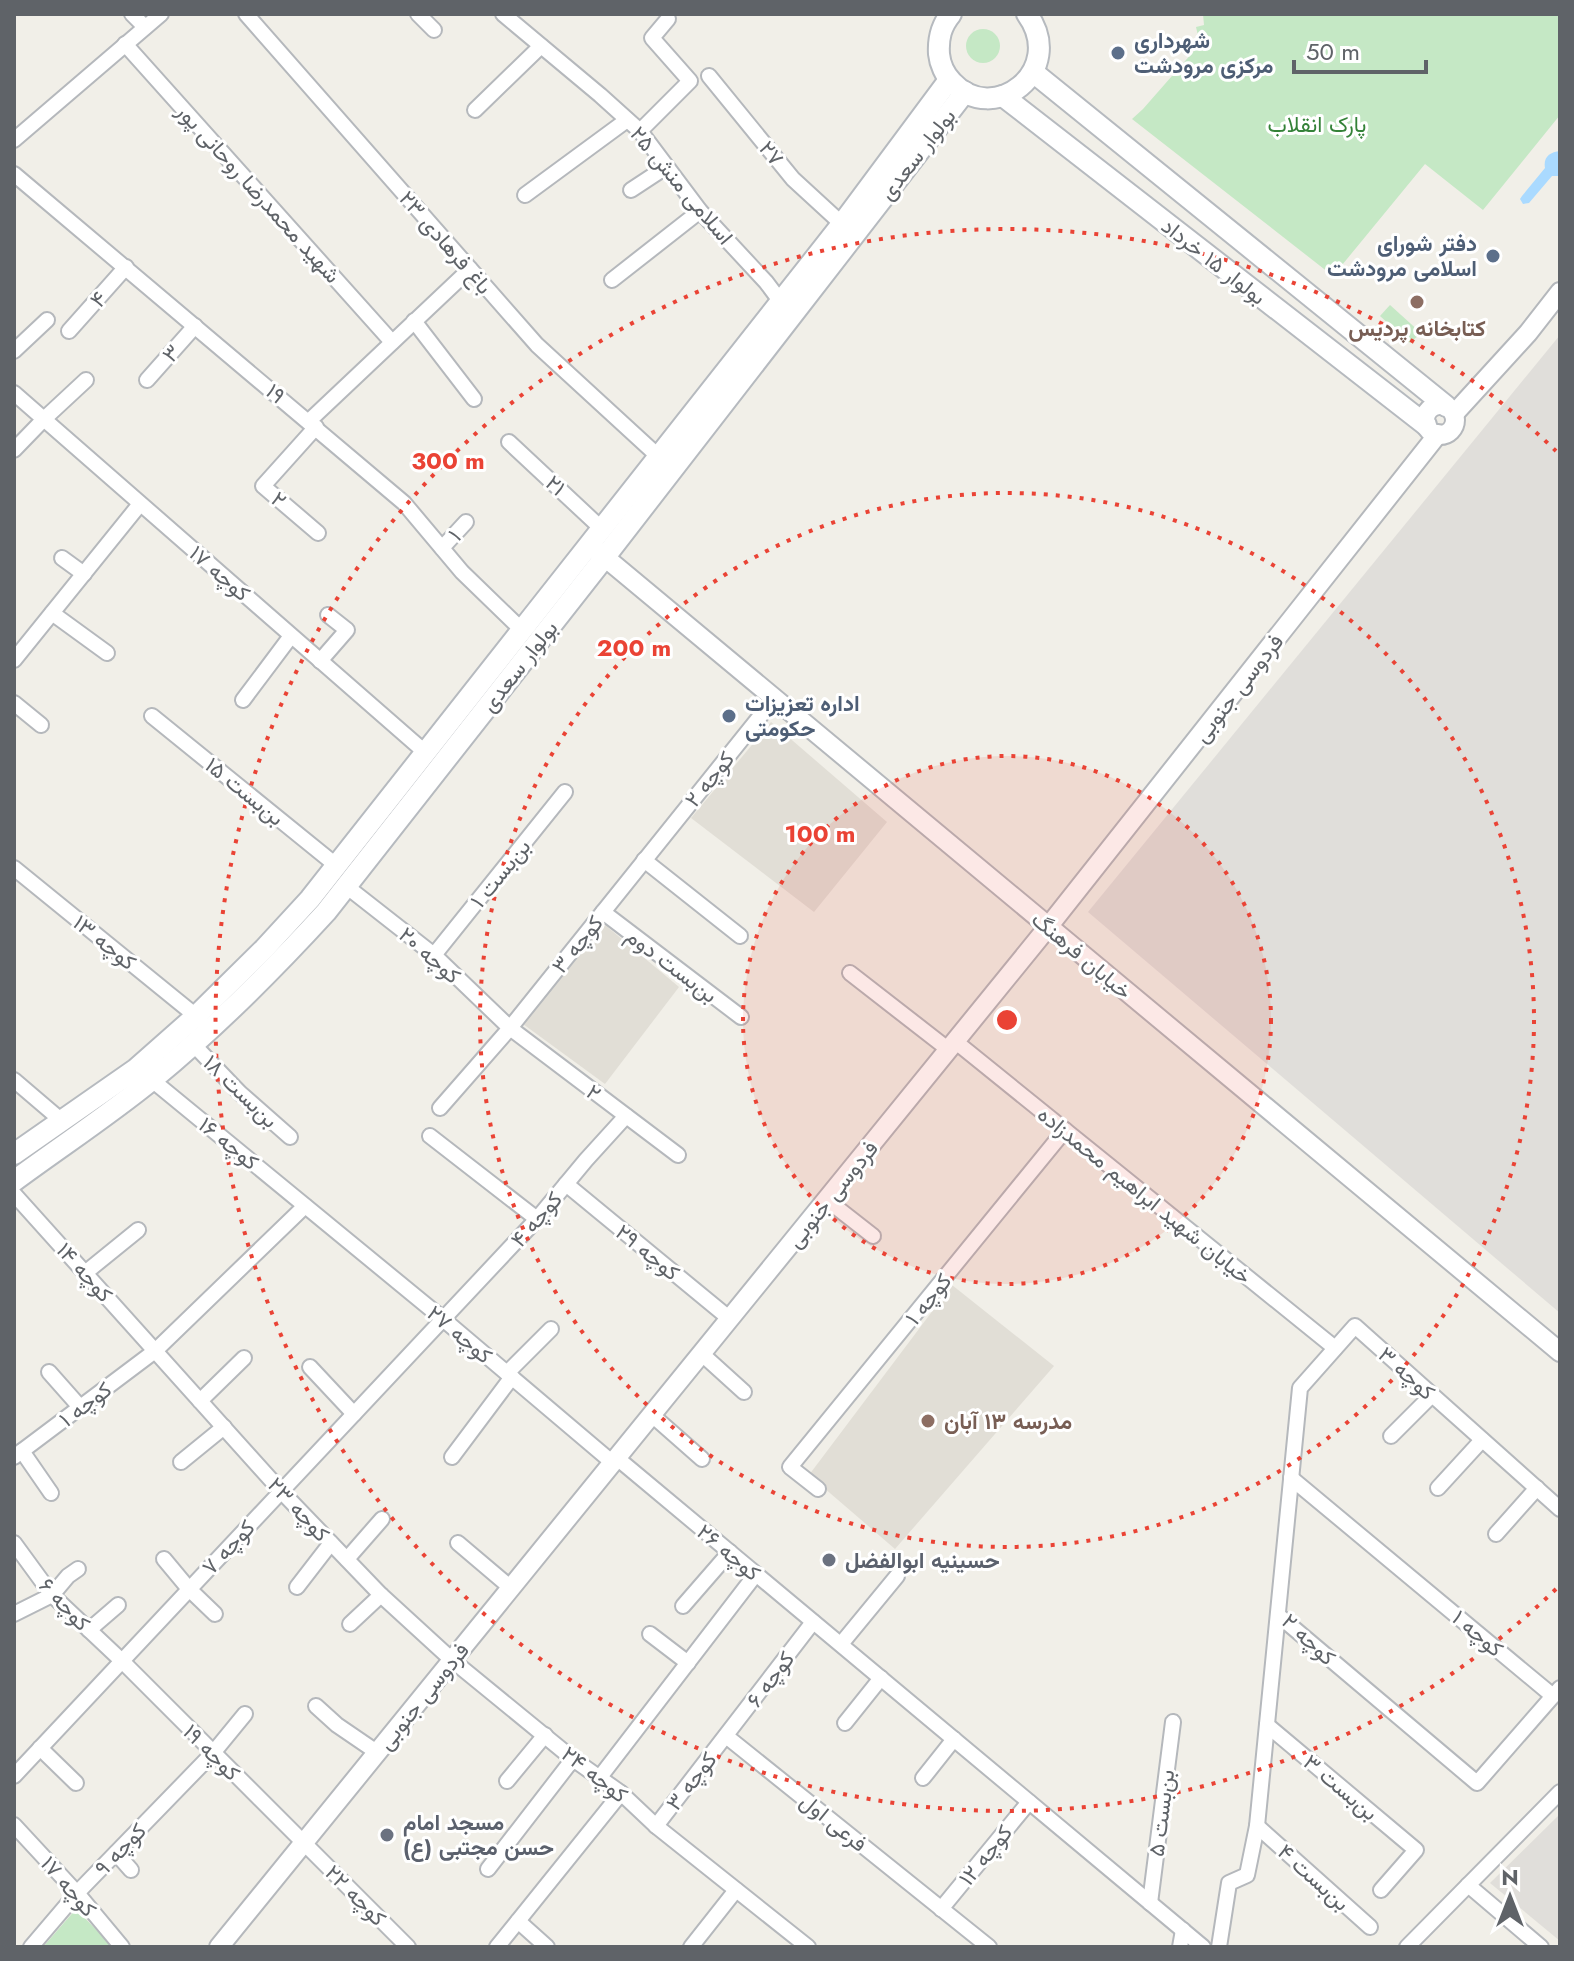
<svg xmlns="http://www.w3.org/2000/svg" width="1574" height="1961" viewBox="0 0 1574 1961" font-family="Jost,Vazirmatn,sans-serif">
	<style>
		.industrial { fill: #e0deda }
		.education { fill: #e1ded6 }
		.green { fill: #c5e8c5 }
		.water { fill: #aadaff }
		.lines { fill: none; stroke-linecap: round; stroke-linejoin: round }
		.minor-casing { stroke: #b5b8bc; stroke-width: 18 }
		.tertiary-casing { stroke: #b5b8bc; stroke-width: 22 }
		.secondary-casing { stroke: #b6babf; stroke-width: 24 }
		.minor { stroke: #fff; stroke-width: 14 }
		.tertiary { stroke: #fff; stroke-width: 18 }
		.secondary { stroke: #fff; stroke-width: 20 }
		.ring { fill: none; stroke: #ea4335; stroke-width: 4; stroke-dasharray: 4 8 }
		.service-dot { fill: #5c6f8a; stroke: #fff; stroke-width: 3 }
		.education-dot { fill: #8d6e63; stroke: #fff; stroke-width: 3 }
		.worship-dot { fill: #6b7280; stroke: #fff; stroke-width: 3 }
		.labels { text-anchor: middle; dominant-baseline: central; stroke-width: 6; stroke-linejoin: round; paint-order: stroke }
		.service-label { font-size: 22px; font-weight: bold; fill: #4e5e75; stroke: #fff; text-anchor: start }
		.park-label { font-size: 22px; fill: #348238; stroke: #fff }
		.street-label { font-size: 22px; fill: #5f6368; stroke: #fff }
		.education-label { font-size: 22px; font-weight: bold; fill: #785e54; stroke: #fff }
		.worship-label { font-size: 22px; font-weight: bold; fill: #5b616d; stroke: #fff; text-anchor: start }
		.centre { fill: #ea4335; stroke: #fff; stroke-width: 4 }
		.ring-label { font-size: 24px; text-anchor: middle; font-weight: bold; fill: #ea4335; stroke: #fff; stroke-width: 6; stroke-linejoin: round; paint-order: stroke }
	</style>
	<rect width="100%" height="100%" fill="#f1efe8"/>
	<g class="industrial">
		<polygon points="1560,335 1560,1313 1088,912"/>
		<polygon points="1560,1814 1560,1941 1490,1883"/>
	</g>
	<g class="education">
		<polygon points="771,722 887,822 814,912 691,818"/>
		<polygon points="605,925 679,987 605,1084 523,1024"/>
		<polygon points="952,1285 1054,1366 895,1549 809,1475"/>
	</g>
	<g class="green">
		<polygon points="1203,14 1560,14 1560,115 1483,210 1425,164 1333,276 1132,119 1143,109 1200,44 1196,27 1204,25"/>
		<circle cx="983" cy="46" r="17"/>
		<polygon points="1390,305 1421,333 1410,343 1380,316"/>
		<polygon points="76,1909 113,1947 43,1947"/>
	</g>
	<path class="water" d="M1560,151V176H1552L1529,203L1523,204L1520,199L1522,196L1545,168C1543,157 1550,152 1560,151Z"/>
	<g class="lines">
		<defs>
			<g id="minor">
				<polyline points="132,14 145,27"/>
				<polyline points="246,14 537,345 659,457"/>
				<polyline points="418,14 434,30"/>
				<polyline points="503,14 600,95 640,131 700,211 766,282 781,302"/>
				<polyline points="125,44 392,342"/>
				<polyline points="709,76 793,179 842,224"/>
				<polyline points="475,110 541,46"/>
				<polyline points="640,131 690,81 652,38 668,19"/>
				<polyline points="14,140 161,14"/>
				<polyline points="14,174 404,503 462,572 522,630"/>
				<polyline points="631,190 666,167"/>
				<polyline points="525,195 627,120"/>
				<polyline points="612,280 700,211"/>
				<polyline points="414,321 474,399"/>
				<polyline points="69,331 126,267"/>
				<polyline points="14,351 47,320"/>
				<polyline points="147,380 195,326"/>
				<polyline points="14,393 426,753"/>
				<polyline points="309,421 470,269"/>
				<polyline points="316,427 263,486 318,533"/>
				<polyline points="509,442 602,529"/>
				<polyline points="14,450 44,419 86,380"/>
				<polyline points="442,548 466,522"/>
				<polyline points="62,558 84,574"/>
				<polyline points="52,613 107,653"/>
				<polyline points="14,660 140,504"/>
				<polyline points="320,661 347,630 328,615"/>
				<polyline points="243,700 291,636"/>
				<polyline points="14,703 41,725"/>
				<polyline points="152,716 337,866"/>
				<polyline points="644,860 740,936"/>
				<polyline points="14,868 196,1016"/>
				<polyline points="346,886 434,955 510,1028 678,1155"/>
				<polyline points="603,912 741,1017"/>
				<polyline points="434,955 565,792"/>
				<polyline points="850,973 949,1050"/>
				<polyline points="956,1042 1335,1348"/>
				<polyline points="193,1044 240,1093 290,1137"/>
				<polyline points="14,1080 62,1121"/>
				<polyline points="152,1080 443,1319 613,1463"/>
				<polyline points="440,1108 510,1028 774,699"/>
				<polyline points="430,1136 537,1219"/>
				<polyline points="566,1184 730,1319"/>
				<polyline points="14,1194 281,1491 381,1595 452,1660 573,1759 621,1793 656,1826 808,1947"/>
				<polyline points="827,1200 873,1236"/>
				<polyline points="85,1273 138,1230"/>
				<polyline points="702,1354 744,1392"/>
				<polyline points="310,1367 354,1414"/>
				<polyline points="49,1372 80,1407"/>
				<polyline points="507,1373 551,1329"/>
				<polyline points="200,1401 244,1358"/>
				<polyline points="652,1415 702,1459"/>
				<polyline points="1391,1436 1432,1395"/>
				<polyline points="22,1451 51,1493"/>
				<polyline points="14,1457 155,1351 305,1206"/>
				<polyline points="452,1457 512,1377"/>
				<polyline points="617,1458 1203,1947"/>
				<polyline points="181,1462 224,1427"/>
				<polyline points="1291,1478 1553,1696"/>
				<polyline points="1438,1488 1482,1440"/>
				<polyline points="818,1489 790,1467 1065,1130"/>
				<polyline points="1496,1534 1537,1488"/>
				<polyline points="14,1543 52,1595 122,1661 408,1947"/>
				<polyline points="458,1543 511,1588"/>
				<polyline points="164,1559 189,1589 215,1614"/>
				<polyline points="347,1559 382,1519"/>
				<polyline points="297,1587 331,1543"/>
				<polyline points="683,1606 730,1552"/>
				<polyline points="14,1614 52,1595 68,1576 78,1569"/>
				<polyline points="1278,1615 1477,1783 1560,1688"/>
				<polyline points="350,1624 381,1595"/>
				<polyline points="89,1630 118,1605"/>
				<polyline points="650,1634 688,1663"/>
				<polyline points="841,1644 897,1576"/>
				<polyline points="316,1706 337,1725 378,1753"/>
				<polyline points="845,1723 881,1678"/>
				<polyline points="1267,1725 1416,1850 1381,1890"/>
				<polyline points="726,1736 989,1947"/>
				<polyline points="40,1748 76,1783"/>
				<polyline points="14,1776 537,1219 586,1160 626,1116"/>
				<polyline points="600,1777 756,1574"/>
				<polyline points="923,1778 954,1739"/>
				<polyline points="507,1781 545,1735"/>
				<polyline points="14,1825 77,1893 122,1947"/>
				<polyline points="656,1826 813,1622"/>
				<polyline points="1257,1826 1370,1927"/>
				<polyline points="116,1853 131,1870"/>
				<polyline points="488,1869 573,1759"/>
				<polyline points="1468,1885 1541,1947"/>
				<polyline points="1150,1903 1173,1722"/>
				<polyline points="941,1909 1029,1802"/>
				<polyline points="518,1921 547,1947"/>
				<polyline points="31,1947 77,1893 213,1753 245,1714"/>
				<polyline points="497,1947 621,1793"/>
				<polyline points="691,1947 736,1890"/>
				<polyline points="1180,1947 1183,1930"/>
				<polyline points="1219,1947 1229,1883 1247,1875 1257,1826 1300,1388 1355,1326 1560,1509"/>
				<polyline points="1407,1947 1560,1792"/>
			</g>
			<g id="tertiary">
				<circle cx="1440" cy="420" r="15"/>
				<polyline points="1454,414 1528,333 1560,292"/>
				<polyline points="595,549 1560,1352"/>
				<polyline points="219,1947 1048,927 1438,434"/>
			</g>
			<g id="secondary">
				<path d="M951,14C941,26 938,38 939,54C940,64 945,75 952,82C993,127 1068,71 1027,14"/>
				<polyline points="1033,72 1446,406"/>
				<polyline points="1003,96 1426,425"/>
				<polyline points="14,1154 136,1069 196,1016 264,949 310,899 842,224 949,80"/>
				<path d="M14,1181C60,1147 109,1115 153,1079C215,1028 272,971 326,912L604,558L965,92"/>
			</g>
		</defs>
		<use href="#minor" class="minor-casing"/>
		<use href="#tertiary" class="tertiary-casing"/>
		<use href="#secondary" class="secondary-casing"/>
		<use href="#minor" class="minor"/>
		<use href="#tertiary" class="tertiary"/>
		<use href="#secondary" class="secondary"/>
	</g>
	<circle cx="1007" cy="1020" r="264" fill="#ea4335" fill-opacity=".12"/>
	<g class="ring">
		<circle cx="1007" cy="1020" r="264"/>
		<circle cx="1007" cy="1020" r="527"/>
		<path d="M1556 1589A791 791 0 1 1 1556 451"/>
	</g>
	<g class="service-dot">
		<circle cx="1118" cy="53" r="8"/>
		<circle cx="1493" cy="256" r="8"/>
		<circle cx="729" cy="716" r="8"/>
	</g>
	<g class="education-dot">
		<circle cx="1417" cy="302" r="8"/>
		<circle cx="928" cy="1421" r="8"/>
	</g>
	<g class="worship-dot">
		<circle cx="829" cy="1560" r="8"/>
		<circle cx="387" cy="1835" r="8"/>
	</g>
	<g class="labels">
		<g class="service-label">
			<text x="1134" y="40">شهرداری<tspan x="1134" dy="25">مرکزی مرودشت</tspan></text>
			<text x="1477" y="243" text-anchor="end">دفتر شورای<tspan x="1477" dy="25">اسلامی مرودشت</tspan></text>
			<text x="745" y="703">اداره تعزیزات<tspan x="745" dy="25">حکومتی</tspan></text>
		</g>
		<g class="park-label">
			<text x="1317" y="124">پارک انقلاب</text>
		</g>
		<g class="street-label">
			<text transform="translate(772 153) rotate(51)">۲۷</text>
			<text transform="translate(917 154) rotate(-52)">بولوار سعدی</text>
			<text transform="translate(682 185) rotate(50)">اسلامی منش ۲۵</text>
			<text transform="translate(259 193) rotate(48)">شهید محمدرضا روحانی پور</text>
			<text transform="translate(446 242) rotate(49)">باغ فرهادی ۲۳</text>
			<text transform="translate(1214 261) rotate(38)">بولوار ۱۵ خرداد</text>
			<text transform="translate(98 299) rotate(-48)">۴</text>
			<text transform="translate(171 353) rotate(-48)">۳</text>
			<text transform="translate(276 393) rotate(40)">۱۹</text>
			<text transform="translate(556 485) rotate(43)">۲۱</text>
			<text transform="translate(279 499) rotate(40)">۲</text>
			<text transform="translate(454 535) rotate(-47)">۱</text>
			<text transform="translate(220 573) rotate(41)">کوچه ۱۷</text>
			<text transform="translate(519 666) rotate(-52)">بولوار سعدی</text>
			<text transform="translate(1238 688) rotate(-52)">فردوسی جنوبی</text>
			<text transform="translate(709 779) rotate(-51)">کوچه ۲</text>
			<text transform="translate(245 791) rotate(39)">بن‌بست ۱۵</text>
			<text transform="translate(500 873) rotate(-51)">بن‌بست ۱</text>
			<text transform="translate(105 942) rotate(39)">کوچه ۱۳</text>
			<text transform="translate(577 944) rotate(-51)">کوچه ۳</text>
			<text transform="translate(430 955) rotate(41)">کوچه ۲۰</text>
			<text transform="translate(1082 955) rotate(40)">خیابان فرهنگ</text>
			<text transform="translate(672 965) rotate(37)">بن‌بست دوم</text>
			<text transform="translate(241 1091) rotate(44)">بن‌بست ۱۸</text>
			<text transform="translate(594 1092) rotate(37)">۲</text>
			<text transform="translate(229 1143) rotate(39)">کوچه ۱۶</text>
			<text transform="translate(832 1194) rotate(-51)">فردوسی جنوبی</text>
			<text transform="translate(1145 1195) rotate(39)">خیابان شهید ابراهیم محمدزاده</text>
			<text transform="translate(536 1219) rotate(-49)">کوچه ۴</text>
			<text transform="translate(648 1252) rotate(39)">کوچه ۲۹</text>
			<text transform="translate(85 1272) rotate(48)">کوچه ۱۴</text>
			<text transform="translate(928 1299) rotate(-51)">کوچه ۱</text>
			<text transform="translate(460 1334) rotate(40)">کوچه ۲۷</text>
			<text transform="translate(1407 1373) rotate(42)">کوچه ۳</text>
			<text transform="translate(85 1404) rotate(-37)">کوچه ۱</text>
			<text transform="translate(299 1509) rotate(47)">کوچه ۲۳</text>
			<text transform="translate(228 1547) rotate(-47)">کوچه ۷</text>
			<text transform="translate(729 1552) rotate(40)">کوچه ۲۶</text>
			<text transform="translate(65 1604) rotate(47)">کوچه ۶</text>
			<text transform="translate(1478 1633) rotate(40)">کوچه ۱</text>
			<text transform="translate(1309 1639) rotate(43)">کوچه ۲</text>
			<text transform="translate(770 1679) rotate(-53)">کوچه ۶</text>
			<text transform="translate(423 1696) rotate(-51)">فردوسی جنوبی</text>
			<text transform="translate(212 1752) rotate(45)">کوچه ۱۹</text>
			<text transform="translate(595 1774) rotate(38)">کوچه ۲۴</text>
			<text transform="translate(691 1781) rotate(-52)">کوچه ۳</text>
			<text transform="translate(1341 1787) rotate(40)">بن‌بست ۳</text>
			<text transform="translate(1161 1813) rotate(-83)">بن‌بست ۵</text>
			<text transform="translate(834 1822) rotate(39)">فرعی اول</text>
			<text transform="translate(120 1849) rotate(-46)">کوچه ۹</text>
			<text transform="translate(985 1855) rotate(-51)">کوچه ۱۲</text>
			<text transform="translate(1314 1877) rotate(42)">بن‌بست ۴</text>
			<text transform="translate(69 1886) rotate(49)">کوچه ۱۷</text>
			<text transform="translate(356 1895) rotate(45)">کوچه ۲۲</text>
		</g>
		<g class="education-label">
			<text x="1417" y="328">کتابخانه پردیس</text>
			<text x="944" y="1421" text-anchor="start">مدرسه ۱۳ آبان</text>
		</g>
		<g class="worship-label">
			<text x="845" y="1560">حسینیه ابوالفضل</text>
			<text x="403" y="1822">مسجد امام<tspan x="403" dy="25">حسن مجتبی (ع)</tspan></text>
		</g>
	</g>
	<circle cx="1007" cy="1020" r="12" class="centre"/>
	<g class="ring-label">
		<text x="448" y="469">300 m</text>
		<text x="634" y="656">200 m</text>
		<text x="820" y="842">100 m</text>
	</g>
	<rect width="1574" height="1961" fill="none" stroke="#5f6368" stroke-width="32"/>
	<g transform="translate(1510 1897)" stroke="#ffffff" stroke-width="6" paint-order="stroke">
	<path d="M0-6L14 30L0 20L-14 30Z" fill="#5f6368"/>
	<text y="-12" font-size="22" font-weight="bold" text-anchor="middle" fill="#5f6368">N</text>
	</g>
	<path d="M1294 60v12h132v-12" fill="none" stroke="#5f6368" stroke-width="4"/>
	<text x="1306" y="60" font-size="24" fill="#5f6368" stroke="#ffffff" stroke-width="6" paint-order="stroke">50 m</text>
</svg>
